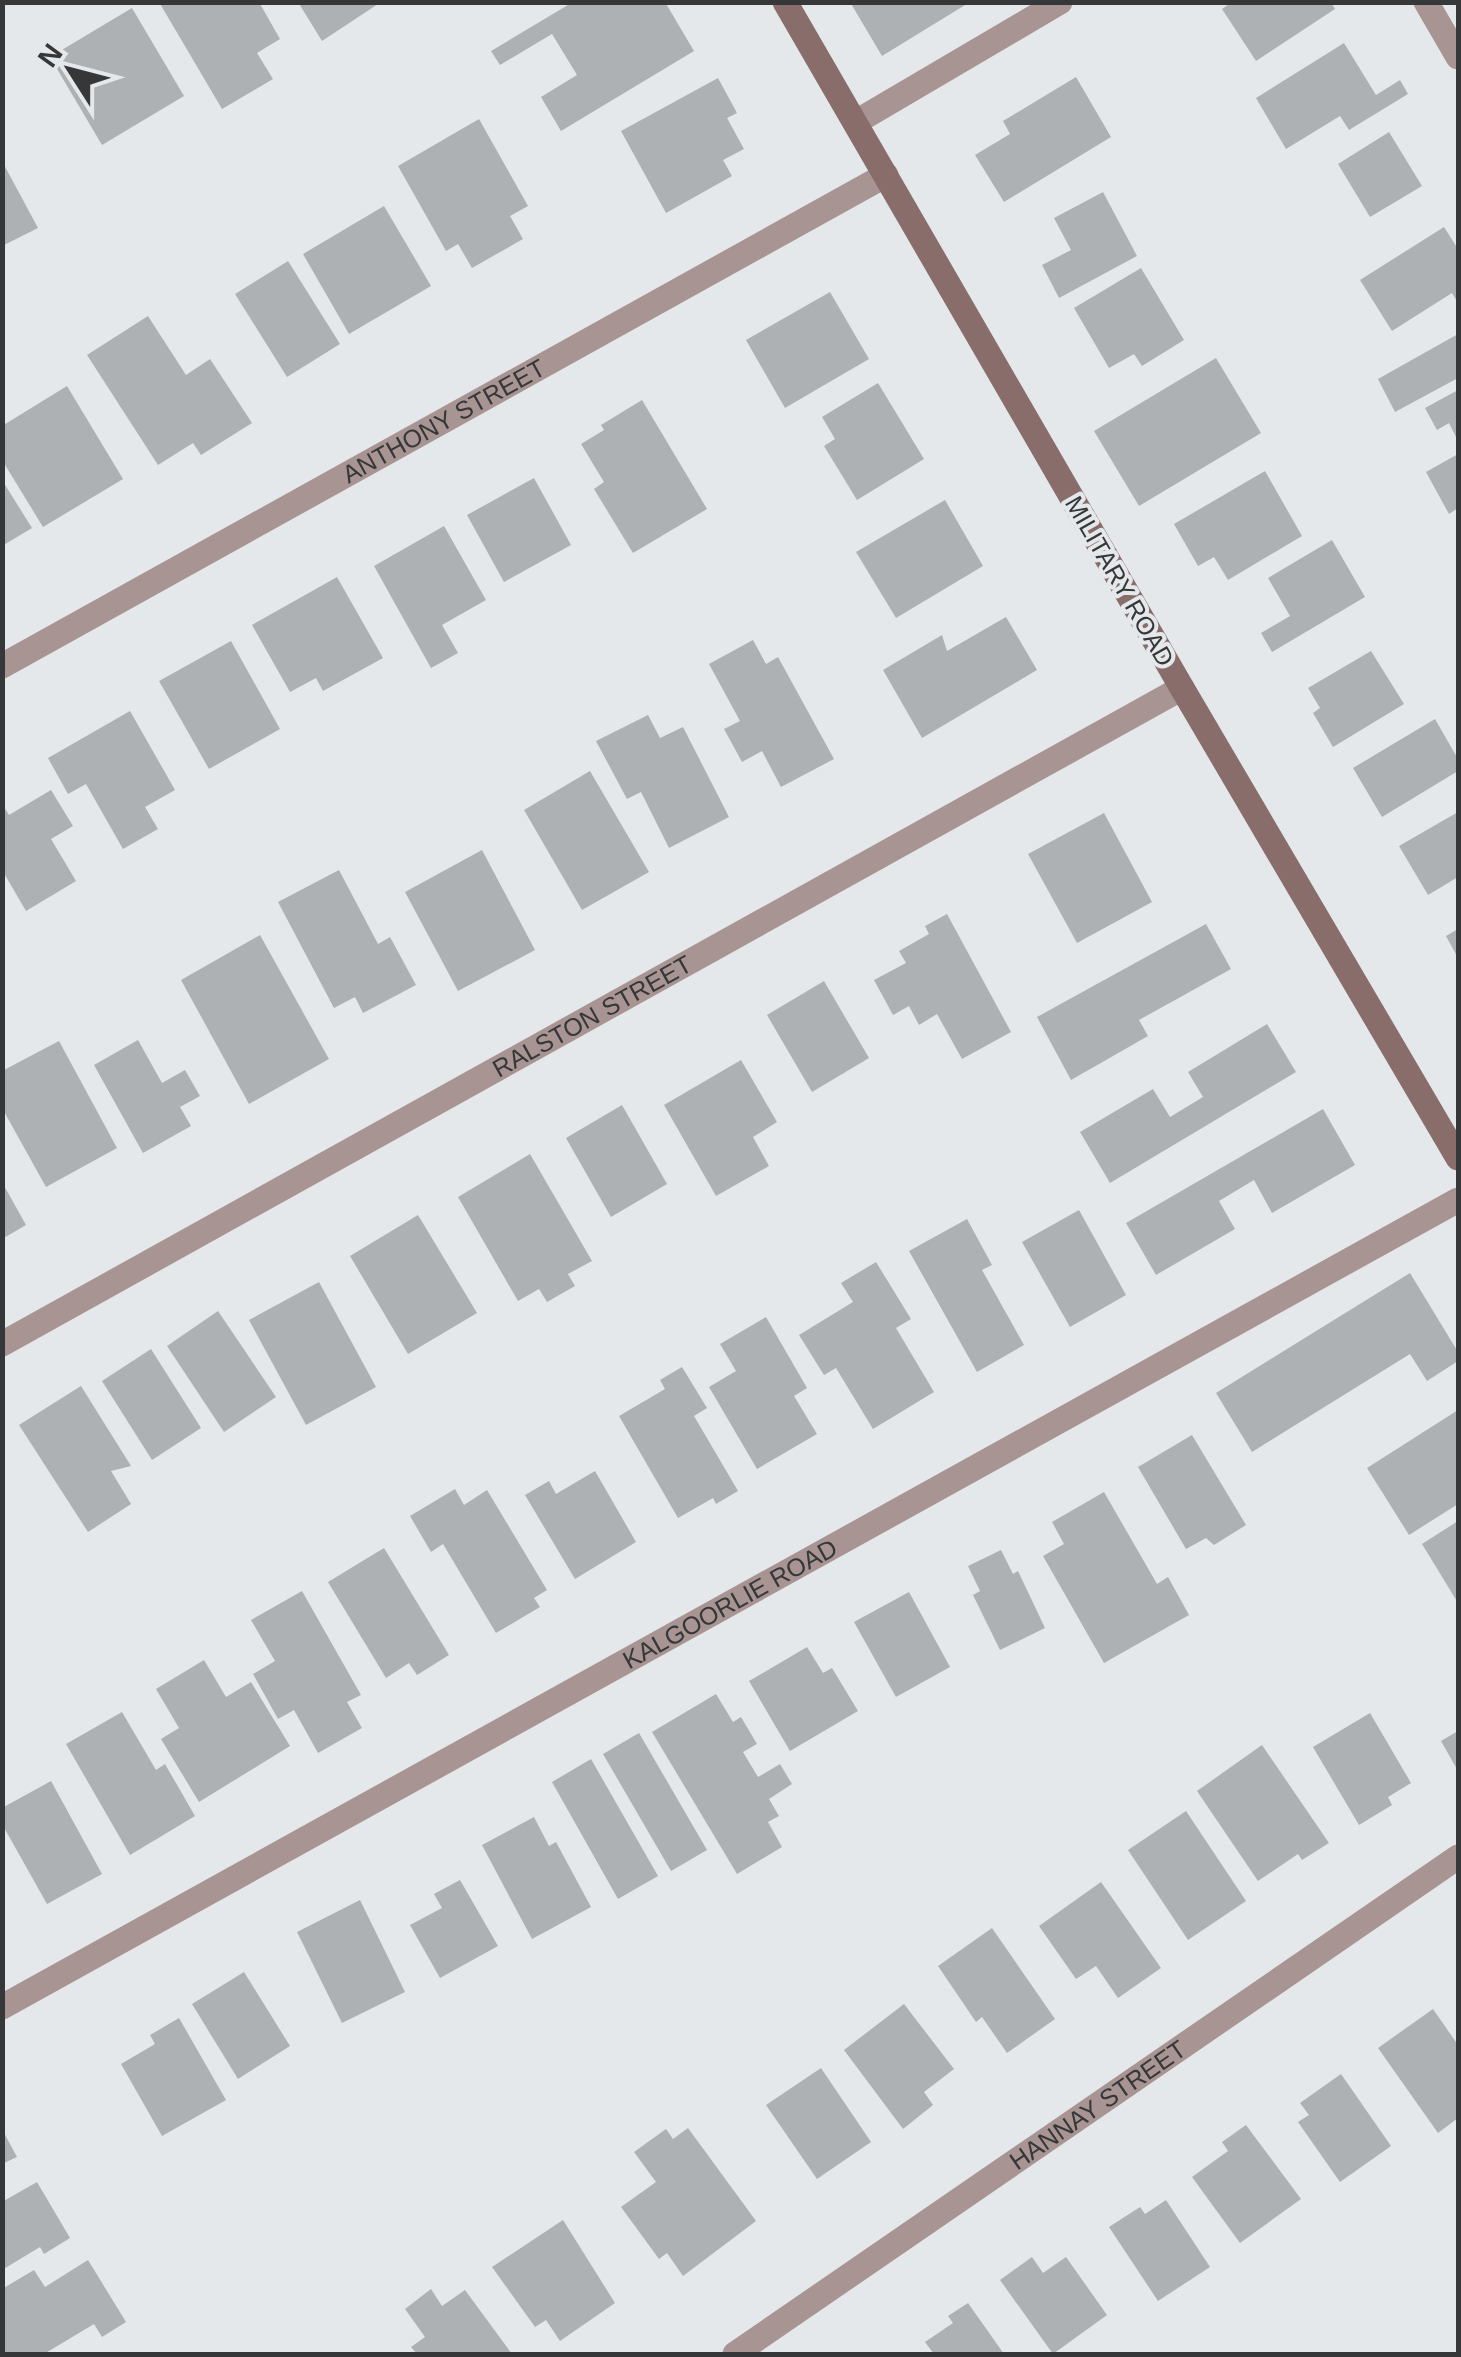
<svg xmlns="http://www.w3.org/2000/svg" width="1461" height="2357" viewBox="0 0 1461 2357" font-family="Arial,sans-serif">
	<style>
		.building { fill: #aeb1b3 }
		.lines { fill: none; stroke-linecap: round; stroke-linejoin: round }
		.minor { stroke: #a89593; stroke-width: 25 }
		.secondary { stroke: #886d6b; stroke-width: 25 }
		.labels { text-anchor: middle; dominant-baseline: central; stroke-width: 8; stroke-linejoin: round; paint-order: stroke }
		.street-label { font-size: 25px; fill: #363738; stroke: #e5e8eb }
	</style>
	<rect width="100%" height="100%" fill="#e5e8eb"/>
	<g class="building">
		<polygon points="159,2 259,2 280,39 257,53 273,79 222,109"/>
		<polygon points="298,2 381,2 322,41"/>
		<polygon points="573,2 665,2 694,51 561,131 541,97 577,75 552,34 500,65 491,51"/>
		<polygon points="850,2 970,2 882,56"/>
		<polygon points="1232,2 1331,2 1335,9 1256,61 1222,9"/>
		<polygon points="132,8 184,96 102,145 50,57"/>
		<polygon points="1344,43 1376,95 1400,80 1408,94 1349,130 1340,116 1286,149 1256,98"/>
		<polygon points="1076,77 1111,137 1004,202 975,155 1010,134 1003,121"/>
		<polygon points="718,78 737,113 727,118 744,149 723,160 732,176 666,213 621,131"/>
		<polygon points="479,119 528,206 510,216 523,239 472,268 458,244 446,251 398,166"/>
		<polygon points="1389,132 1422,186 1370,217 1338,164"/>
		<polygon points="2,161 38,228 2,246"/>
		<polygon points="1103,192 1137,256 1059,298 1042,265 1071,250 1054,218"/>
		<polygon points="384,206 431,286 349,334 303,254"/>
		<polygon points="1444,227 1458,249 1458,303 1452,293 1392,331 1360,280"/>
		<polygon points="288,261 340,344 287,377 235,294"/>
		<polygon points="1141,268 1184,340 1142,366 1134,354 1109,368 1074,308"/>
		<polygon points="830,292 869,359 785,408 746,340"/>
		<polygon points="148,316 186,375 210,359 252,423 201,455 193,443 158,465 87,355"/>
		<polygon points="1458,334 1458,378 1395,412 1378,379"/>
		<polygon points="1216,358 1261,433 1139,506 1094,431"/>
		<polygon points="878,383 924,459 857,500 824,446 835,439 822,417"/>
		<polygon points="67,386 123,479 43,527 2,460 2,426"/>
		<polygon points="1458,390 1458,441 1449,423 1437,430 1425,408"/>
		<polygon points="642,400 707,509 633,553 594,489 604,482 581,444 604,430 601,425"/>
		<polygon points="1458,454 1458,508 1449,514 1426,472"/>
		<polygon points="1265,471 1302,536 1228,580 1214,557 1198,566 1174,524"/>
		<polygon points="534,478 571,545 504,582 467,515"/>
		<polygon points="2,480 32,528 2,546"/>
		<polygon points="945,500 983,566 896,618 856,552"/>
		<polygon points="444,526 486,600 442,625 458,653 431,668 374,566"/>
		<polygon points="1332,540 1365,597 1272,652 1261,633 1290,616 1268,578"/>
		<polygon points="337,577 383,658 323,691 316,678 290,692 252,625"/>
		<polygon points="1006,617 1037,670 922,738 883,670 942,635 947,651"/>
		<polygon points="753,640 766,664 778,657 834,759 781,787 762,751 742,762 724,729 740,721 709,664"/>
		<polygon points="231,641 280,729 209,769 159,681"/>
		<polygon points="1371,651 1404,704 1333,747 1313,713 1320,708 1308,688"/>
		<polygon points="130,711 175,790 145,807 158,829 123,849 86,784 68,794 48,758"/>
		<polygon points="648,715 660,738 683,727 729,817 669,848 641,792 627,799 596,741"/>
		<polygon points="1435,719 1458,759 1458,771 1382,817 1353,768"/>
		<polygon points="590,771 649,872 582,910 524,810"/>
		<polygon points="51,790 73,826 51,839 76,881 26,911 5,875 2,877 2,804 9,815"/>
		<polygon points="1458,812 1458,877 1428,895 1399,846"/>
		<polygon points="1104,813 1152,902 1077,943 1028,854"/>
		<polygon points="482,850 535,950 458,991 405,892"/>
		<polygon points="339,870 378,944 390,937 416,985 363,1013 355,997 334,1008 278,902"/>
		<polygon points="947,914 1011,1032 962,1059 937,1014 919,1025 909,1006 893,1015 874,980 906,963 899,951 929,934 925,926"/>
		<polygon points="1206,924 1231,969 1139,1020 1148,1036 1071,1080 1037,1017"/>
		<polygon points="1458,929 1458,958 1446,936"/>
		<polygon points="260,935 329,1059 249,1104 181,980"/>
		<polygon points="824,981 869,1058 812,1092 767,1015"/>
		<polygon points="1267,1024 1296,1072 1110,1183 1080,1132 1153,1089 1170,1117 1203,1097 1188,1072"/>
		<polygon points="138,1040 162,1083 185,1070 200,1096 180,1107 191,1126 143,1153 94,1065"/>
		<polygon points="59,1041 117,1148 46,1187 2,1108 2,1071"/>
		<polygon points="741,1060 777,1122 753,1137 769,1166 716,1196 664,1105"/>
		<polygon points="622,1105 667,1184 611,1217 566,1138"/>
		<polygon points="1323,1109 1355,1165 1272,1213 1254,1180 1219,1201 1235,1229 1156,1275 1126,1223"/>
		<polygon points="530,1154 592,1261 568,1274 575,1286 547,1302 539,1289 518,1301 458,1197"/>
		<polygon points="2,1182 26,1225 2,1239"/>
		<polygon points="1079,1210 1126,1295 1070,1327 1022,1242"/>
		<polygon points="418,1215 477,1313 408,1354 350,1256"/>
		<polygon points="967,1219 992,1265 982,1270 1024,1345 977,1372 909,1251"/>
		<polygon points="876,1262 911,1319 896,1328 934,1392 873,1429 836,1368 824,1375 799,1335 853,1302 841,1283"/>
		<polygon points="1410,1273 1458,1352 1458,1361 1427,1381 1410,1354 1252,1452 1216,1393"/>
		<polygon points="319,1282 376,1387 306,1425 249,1320"/>
		<polygon points="218,1311 276,1397 224,1432 167,1346"/>
		<polygon points="766,1317 807,1388 794,1396 817,1434 757,1469 709,1387 736,1371 720,1344"/>
		<polygon points="151,1349 201,1428 152,1460 102,1381"/>
		<polygon points="682,1367 707,1408 694,1416 738,1491 716,1504 713,1498 678,1518 619,1416 665,1389 660,1380"/>
		<polygon points="81,1386 131,1466 111,1471 131,1504 88,1532 19,1425"/>
		<polygon points="1458,1410 1458,1504 1409,1535 1367,1468"/>
		<polygon points="1192,1435 1246,1525 1214,1545 1206,1538 1186,1549 1138,1467"/>
		<polygon points="595,1471 636,1542 575,1579 525,1495 549,1481 556,1494"/>
		<polygon points="455,1489 464,1505 487,1490 547,1590 534,1598 540,1607 496,1633 443,1544 431,1552 410,1516"/>
		<polygon points="1104,1492 1157,1584 1168,1577 1189,1615 1104,1663 1043,1556 1064,1544 1052,1522"/>
		<polygon points="1458,1521 1458,1603 1422,1544"/>
		<polygon points="384,1548 449,1655 417,1675 409,1663 386,1678 328,1582"/>
		<polygon points="1001,1550 1013,1574 1018,1571 1045,1628 1000,1650 973,1595 980,1591 968,1566"/>
		<polygon points="302,1591 361,1695 347,1702 362,1728 318,1753 294,1710 278,1719 253,1674 275,1661 251,1620"/>
		<polygon points="909,1592 950,1667 896,1697 854,1622"/>
		<polygon points="807,1647 823,1673 832,1668 858,1711 790,1751 749,1681"/>
		<polygon points="204,1660 226,1697 251,1682 290,1746 199,1802 161,1739 179,1728 156,1689"/>
		<polygon points="716,1694 733,1722 741,1717 757,1744 743,1752 758,1777 780,1764 792,1784 769,1799 779,1816 768,1822 782,1847 737,1874 652,1732"/>
		<polygon points="122,1712 156,1770 165,1764 195,1816 130,1855 66,1744"/>
		<polygon points="1370,1713 1411,1783 1388,1797 1392,1805 1359,1825 1313,1747"/>
		<polygon points="1458,1731 1458,1771 1441,1741"/>
		<polygon points="639,1733 707,1850 671,1871 603,1754"/>
		<polygon points="1262,1745 1329,1843 1302,1860 1298,1854 1258,1881 1197,1791"/>
		<polygon points="591,1759 658,1876 618,1899 552,1782"/>
		<polygon points="51,1781 102,1874 47,1904 2,1824 2,1808"/>
		<polygon points="1186,1811 1246,1901 1188,1940 1128,1850"/>
		<polygon points="534,1817 549,1846 556,1842 591,1907 532,1939 482,1845"/>
		<polygon points="460,1880 498,1946 440,1978 410,1925 442,1908 434,1894"/>
		<polygon points="1101,1882 1161,1968 1118,1998 1096,1966 1076,1979 1039,1926"/>
		<polygon points="360,1900 405,1992 342,2023 297,1932"/>
		<polygon points="992,1928 1055,2019 1007,2053 982,2017 976,2022 938,1966"/>
		<polygon points="244,1972 290,2046 238,2079 192,2004"/>
		<polygon points="904,2004 954,2069 924,2092 933,2105 903,2129 844,2050"/>
		<polygon points="1433,2009 1458,2045 1458,2118 1438,2133 1378,2048"/>
		<polygon points="179,2018 226,2100 162,2136 121,2064 155,2044 150,2035"/>
		<polygon points="821,2068 871,2142 817,2179 766,2105"/>
		<polygon points="1341,2074 1391,2146 1340,2182 1298,2122 1309,2115 1300,2103"/>
		<polygon points="1246,2125 1301,2199 1240,2243 1192,2177 1228,2151 1222,2142"/>
		<polygon points="688,2128 756,2221 683,2276 667,2253 659,2259 621,2207 656,2182 634,2152 666,2129 673,2139"/>
		<polygon points="2,2129 17,2157 2,2164"/>
		<polygon points="37,2182 70,2238 44,2254 40,2247 2,2270 2,2202"/>
		<polygon points="1166,2200 1210,2267 1158,2301 1109,2227 1140,2207 1145,2214"/>
		<polygon points="563,2220 615,2303 560,2341 546,2320 535,2327 492,2267"/>
		<polygon points="1032,2257 1043,2273 1066,2257 1107,2315 1053,2354 1000,2280"/>
		<polygon points="88,2260 126,2322 102,2337 94,2324 44,2354 2,2354 2,2289 34,2270 45,2287"/>
		<polygon points="431,2289 442,2306 465,2290 512,2354 417,2354 411,2347 425,2337 405,2309"/>
		<polygon points="968,2303 1004,2354 934,2354 925,2342 953,2323 948,2316"/>
	</g>
	<g class="lines">
		<g class="minor">
			<polyline points="1426,2 1458,57"/>
			<polyline points="856,122 1060,2"/>
			<path id="s1" d="M2,666L886,175"/>
			<path id="s2" d="M2,1344L1182,688"/>
			<path id="s3" d="M2,2007L1458,1200"/>
			<path id="s4" d="M735,2354L1458,1857"/>
		</g>
		<polyline class="secondary" points="785,2 1182,688 1458,1158"/>
	</g>
	<g class="labels">
		<g class="street-label">
			<text stroke="none"><textPath href="#s1" startOffset="505">ANTHONY STREET</textPath></text>
			<text transform="translate(1120 581) rotate(60)">MILITARY ROAD</text>
			<text stroke="none"><textPath href="#s2" startOffset="675">RALSTON STREET</textPath></text>
			<text stroke="none"><textPath href="#s3" startOffset="832">KALGOORLIE ROAD</textPath></text>
			<text stroke="none"><textPath href="#s4" startOffset="440">HANNAY STREET</textPath></text>
		</g>
	</g>
	<rect width="1461" height="2357" fill="none" stroke="#363738" stroke-width="10"/>
	<g transform="translate(70 70) rotate(306)" stroke="#e5e8eb" stroke-width="8" paint-order="stroke">
	<path d="M0-8L18 38L0 25L-18 38Z" fill="#363738"/>
	<text y="-15" font-size="28" font-weight="bold" text-anchor="middle" fill="#363738">N</text>
	</g>
</svg>
